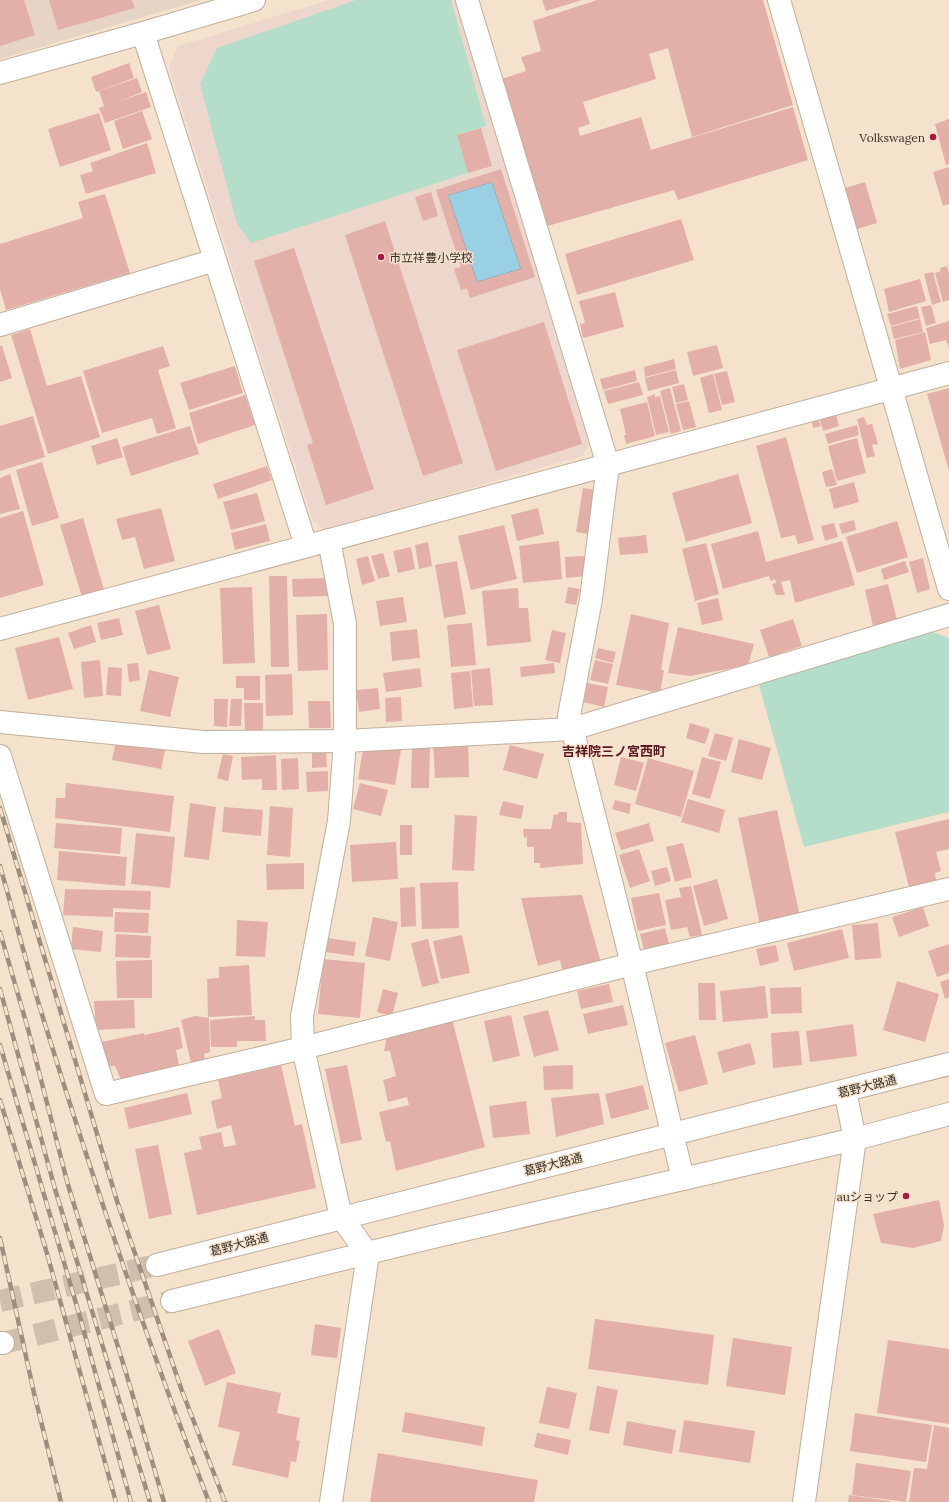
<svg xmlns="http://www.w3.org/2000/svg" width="949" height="1502" viewBox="0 0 949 1502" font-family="Lora,'Noto Sans JP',serif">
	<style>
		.industrial { fill: #e6d4c4 }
		.education { fill: #edd6cb }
		.green { fill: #b4dec9 }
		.water { fill: #9ad0e3; stroke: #7da0ab }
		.building { fill: #e3afa9; fill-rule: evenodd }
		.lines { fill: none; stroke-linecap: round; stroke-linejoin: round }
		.major-tunnel { stroke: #cfbfac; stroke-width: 22; stroke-dasharray: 22 11; stroke-linecap: butt }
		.minor-casing { stroke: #c1af9b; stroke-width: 24 }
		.major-casing { stroke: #c1af9b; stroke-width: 24 }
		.minor { stroke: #fff; stroke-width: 22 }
		.major { stroke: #fff; stroke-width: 22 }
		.rail-casing { stroke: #9d8f80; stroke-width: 4.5 }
		.rail { stroke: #f5e2cd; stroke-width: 3; stroke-dasharray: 9; stroke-linecap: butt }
		.poi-dot { fill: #ac1741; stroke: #f5e2cd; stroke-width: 1.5 }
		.labels { text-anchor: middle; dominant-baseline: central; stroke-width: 3; stroke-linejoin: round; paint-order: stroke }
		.poi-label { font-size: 12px; fill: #383129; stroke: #f5e2cd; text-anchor: end }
		.street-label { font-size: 12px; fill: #383129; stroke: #f5e2cd }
		.neighbourhood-label { font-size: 13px; font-weight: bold; fill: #5b1624; stroke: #f5e2cd }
	</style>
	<rect width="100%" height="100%" fill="#f5e2cd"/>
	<polygon class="industrial" points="0,0 201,0 0,59"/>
	<polygon class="education" points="329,0 455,0 589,445 582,456 324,530 313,521 169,68 178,46"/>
	<g class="green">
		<polygon points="356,0 451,0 486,126 457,135 468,173 251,243 237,224 200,84 217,48"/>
		<polygon points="933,632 949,638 949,812 804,847 758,681"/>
	</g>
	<polygon class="water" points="492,182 521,269 477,282 448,195"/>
	<g class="building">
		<polygon points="0,0 24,0 35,35 0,46"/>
		<polygon points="49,0 132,0 135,8 58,30"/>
		<polygon points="542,0 582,0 546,11"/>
		<polygon points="597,0 763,0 793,105 692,137 668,48 649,54 656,79 583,102 590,124 578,128 580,136 641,117 651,150 793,107 808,160 678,200 674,190 544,227 502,79 526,71 521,57 541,51 533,21"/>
		<polygon points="129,63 134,78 96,92 91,77"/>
		<polygon points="137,78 142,92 120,101 146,92 151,107 105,123 99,108 104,106 99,91"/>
		<polygon points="142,111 152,139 123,149 114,121"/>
		<polygon points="99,113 111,150 60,167 48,129"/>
		<polygon points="949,119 949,164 946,165 935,124"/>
		<polygon points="481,128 492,166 468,173 457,135"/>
		<polygon points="147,143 156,173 86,194 80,175 93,171 90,163"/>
		<polygon points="949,167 949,204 943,206 933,172"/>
		<path d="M501,169L535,277L470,298L467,288L461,290L454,269L461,267L436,190ZM492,182L521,269L477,282L448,195Z"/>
		<polygon points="865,182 877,223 857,229 845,188"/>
		<polygon points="431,192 438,216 423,221 415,197"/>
		<polygon points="105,194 130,273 6,310 0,289 0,244 83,218 78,202"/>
		<polygon points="681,219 694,260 577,295 565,254"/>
		<polygon points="385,221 463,463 423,476 345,235"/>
		<polygon points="294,248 374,489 326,505 307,445 313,443 254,261"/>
		<polygon points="947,266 949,274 949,300 943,302 935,273 941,271 940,268"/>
		<polygon points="933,272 941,302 932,305 924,274"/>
		<polygon points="920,279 926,301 889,312 884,289"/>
		<polygon points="615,292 624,327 583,338 580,324 585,323 579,301"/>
		<polygon points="931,305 936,323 926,326 921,307"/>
		<polygon points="917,306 920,318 891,326 887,314"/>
		<polygon points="920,319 923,332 894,339 891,327"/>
		<polygon points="949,321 949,349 946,340 930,344 926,328"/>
		<polygon points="544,322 582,444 496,471 457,350"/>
		<polygon points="30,329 47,386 81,376 100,437 48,454 11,335"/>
		<polygon points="925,332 931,360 900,369 895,340"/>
		<polygon points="717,345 723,368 693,376 687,352"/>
		<polygon points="0,346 2,346 12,378 0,382"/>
		<polygon points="163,346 170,366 158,370 176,428 157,434 152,418 102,433 83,371"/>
		<polygon points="674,359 676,369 645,377 644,367"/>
		<polygon points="235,366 243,393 189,410 180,383"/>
		<polygon points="635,370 637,381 603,390 600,379"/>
		<polygon points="676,370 679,383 648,391 645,378"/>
		<polygon points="727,371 735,402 722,405 714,374"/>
		<polygon points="713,374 722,410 709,413 700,378"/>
		<polygon points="639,382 643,395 608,404 604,391"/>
		<polygon points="684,384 688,400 676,403 672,387"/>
		<polygon points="670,388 681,431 671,434 660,391"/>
		<polygon points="949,388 949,471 927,394"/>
		<polygon points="655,394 655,397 660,396 669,432 656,435 647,397"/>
		<polygon points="245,395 255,425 198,444 189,413"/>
		<polygon points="689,401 696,427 683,430 676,404"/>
		<polygon points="647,402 655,436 626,444 624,435 626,435 620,409"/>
		<polygon points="836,415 839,426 823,431 820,420"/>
		<polygon points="33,416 45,457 0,471 0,426"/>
		<polygon points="864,417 867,425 872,424 878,444 872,445 875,456 867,458 857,419"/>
		<polygon points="819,421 821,426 813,428 812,422"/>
		<polygon points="857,425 859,435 828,444 825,434"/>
		<polygon points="190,426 199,454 131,476 122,447"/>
		<polygon points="786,437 814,540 798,544 795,535 781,538 756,446"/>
		<polygon points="117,438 123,457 97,465 91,446"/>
		<polygon points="857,438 866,473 837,481 828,446"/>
		<polygon points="42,462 59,518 32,526 16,470"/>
		<polygon points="267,466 272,480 218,499 213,484"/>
		<polygon points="832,469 837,485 826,487 822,472"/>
		<polygon points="10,474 20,509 0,514 0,478"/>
		<polygon points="738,474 752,523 686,542 672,493"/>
		<polygon points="854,482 859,502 834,509 829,489"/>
		<polygon points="583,488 596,490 589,534 576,532"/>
		<polygon points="257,493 265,521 231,530 223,502"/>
		<polygon points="161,508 175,561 144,569 135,537 122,540 116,519"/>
		<polygon points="538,508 544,534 517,541 511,515"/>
		<polygon points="23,511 44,585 0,598 0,518"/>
		<polygon points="83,518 105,593 83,600 60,525"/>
		<polygon points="854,520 856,530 842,534 839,524"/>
		<polygon points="897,521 908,557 857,573 846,537"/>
		<polygon points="834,523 838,537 825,541 821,526"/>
		<polygon points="266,524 270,541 235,550 231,533"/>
		<polygon points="504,525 517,579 471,590 458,536"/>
		<polygon points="758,531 766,562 842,541 855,585 795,603 790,580 781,582 785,595 776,595 772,584 776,583 775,579 771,581 769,576 723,589 711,544"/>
		<polygon points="646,535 648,553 620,555 618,538"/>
		<polygon points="559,541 562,579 523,583 519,546"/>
		<polygon points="428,542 432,566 419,569 415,545"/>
		<polygon points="706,543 719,594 695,601 682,549"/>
		<polygon points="411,547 415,569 398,573 393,551"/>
		<polygon points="383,553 390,576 378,579 371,556"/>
		<polygon points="368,556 375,581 362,585 356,559"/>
		<polygon points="584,556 585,576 566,578 565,557"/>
		<polygon points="923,558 930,589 917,593 909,562"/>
		<polygon points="457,561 466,614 444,618 435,565"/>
		<polygon points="905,561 909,572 884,580 881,569"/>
		<polygon points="269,576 287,576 289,667 271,667"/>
		<polygon points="328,578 328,596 293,597 292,579"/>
		<polygon points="888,584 897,620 873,626 865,590"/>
		<polygon points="252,587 255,663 223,664 220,588"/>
		<polygon points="568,587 580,589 576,605 565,603"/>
		<polygon points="518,588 519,608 528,608 531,642 487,646 482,591"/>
		<polygon points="403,597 407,622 380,626 376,601"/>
		<polygon points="718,598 723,620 702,625 697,603"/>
		<polygon points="159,605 171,649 147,655 135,611"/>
		<polygon points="327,614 328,670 298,671 296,615"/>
		<polygon points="631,614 669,623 661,669 664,671 660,693 616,685"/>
		<polygon points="119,618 123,635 101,640 97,623"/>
		<polygon points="793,619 802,646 769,657 760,630"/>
		<polygon points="472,623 476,665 451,667 447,625"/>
		<polygon points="91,625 96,642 74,649 68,633"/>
		<polygon points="678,627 754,644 748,665 690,676 668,673"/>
		<polygon points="417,629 420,658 392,661 390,632"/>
		<polygon points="552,630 566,633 560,663 545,660"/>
		<polygon points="59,637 73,689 28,700 15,648"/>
		<polygon points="598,648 616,652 613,663 595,658"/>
		<polygon points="100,660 103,696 84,698 81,662"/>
		<polygon points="595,660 613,664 608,684 590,680"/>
		<polygon points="138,663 140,680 129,682 127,664"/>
		<polygon points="554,663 555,673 521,677 520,667"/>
		<polygon points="108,667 122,668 121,696 106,695"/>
		<polygon points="420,668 422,687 386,692 383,673"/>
		<polygon points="490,668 493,705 474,706 471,670"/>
		<polygon points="149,670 179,677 170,717 140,711"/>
		<polygon points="470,671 473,707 454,709 451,673"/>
		<polygon points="292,674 293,715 266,716 265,675"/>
		<polygon points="236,676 260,676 260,700 244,700 244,688 236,688"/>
		<polygon points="587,683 608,687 604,707 583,702"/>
		<polygon points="378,688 380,709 359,712 356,690"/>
		<polygon points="401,697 402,721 386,722 385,698"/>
		<polygon points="214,699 228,699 227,727 214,726"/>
		<polygon points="231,699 242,699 241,726 229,726"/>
		<polygon points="308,701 330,701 331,728 309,728"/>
		<polygon points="244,703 263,703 263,732 245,732"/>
		<polygon points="690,723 710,729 705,744 686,738"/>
		<polygon points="715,733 733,738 726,761 708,756"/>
		<polygon points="117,737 166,746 161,769 112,760"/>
		<polygon points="739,739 771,748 762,780 731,772"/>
		<polygon points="468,742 469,777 435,778 433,743"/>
		<polygon points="364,744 401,750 395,785 358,779"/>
		<polygon points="510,745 544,754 537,779 503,770"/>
		<polygon points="412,746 430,746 429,788 411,788"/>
		<polygon points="326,751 327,767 312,768 312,752"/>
		<polygon points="223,754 233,756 228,781 217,778"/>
		<polygon points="276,755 277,790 262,790 262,779 242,780 241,757"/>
		<polygon points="621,757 644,763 636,791 614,785"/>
		<polygon points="702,757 721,762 710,799 692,794"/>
		<polygon points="298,758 299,789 282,790 281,759"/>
		<polygon points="648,758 694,771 681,817 635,804"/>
		<polygon points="328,771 328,791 307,792 306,772"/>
		<polygon points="66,783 174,796 170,832 55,818 56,798 65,798"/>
		<polygon points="360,783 388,790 381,816 353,809"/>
		<polygon points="688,799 725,810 719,833 681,822"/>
		<polygon points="615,800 631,804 629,814 612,809"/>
		<polygon points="503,801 524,806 521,819 499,815"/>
		<polygon points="190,803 216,807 209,860 184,857"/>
		<polygon points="270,806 293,808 290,857 267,855"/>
		<polygon points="224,807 263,810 261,836 222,832"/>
		<polygon points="777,810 800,917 760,925 738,818"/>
		<polygon points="559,812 567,812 567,822 581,823 583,864 540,868 540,863 534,863 534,847 527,847 527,837 524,838 523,829 551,829 554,814 558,815"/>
		<polygon points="455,815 477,816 474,871 452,870"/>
		<polygon points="949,819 949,849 936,852 941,871 935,873 936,880 909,887 895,832"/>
		<polygon points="56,823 122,828 120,854 54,848"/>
		<polygon points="649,823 654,841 621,850 615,833"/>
		<rect x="400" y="825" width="12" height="30"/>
		<polygon points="136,833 175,837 170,888 131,884"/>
		<polygon points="396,842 398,879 352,882 350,845"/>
		<polygon points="683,843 692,877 675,882 666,847"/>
		<polygon points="639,849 650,881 630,888 619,855"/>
		<polygon points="59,851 127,857 125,886 57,880"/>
		<polygon points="304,863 304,889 267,890 266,864"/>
		<polygon points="667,867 671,881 655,886 651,871"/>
		<polygon points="717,879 728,919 704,926 693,886"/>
		<polygon points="458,882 459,928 422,929 420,883"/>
		<polygon points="691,886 702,935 690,937 687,927 671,930 665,900 681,897 679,888"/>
		<polygon points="415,887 416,926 401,927 400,888"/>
		<polygon points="65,889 151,891 150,910 113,908 113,917 63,915"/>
		<polygon points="659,893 666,925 638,931 631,898"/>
		<polygon points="582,895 601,963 563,973 560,960 538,966 521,898"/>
		<polygon points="923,907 929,926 899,937 892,917"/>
		<polygon points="115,912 149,913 148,933 114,932"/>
		<polygon points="373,917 398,922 390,961 365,956"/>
		<polygon points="237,920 268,922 265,957 236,956"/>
		<polygon points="878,923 881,958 855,960 852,925"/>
		<polygon points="73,927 103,931 101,952 71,949"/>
		<polygon points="665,928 669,944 644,949 640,934"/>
		<polygon points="842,929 849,958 794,971 787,943"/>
		<polygon points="116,934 151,936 150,958 115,957"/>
		<polygon points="462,935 470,973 441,979 433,941"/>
		<polygon points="327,938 356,942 354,956 325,952"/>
		<polygon points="428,939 439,983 422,987 411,943"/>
		<polygon points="949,944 949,973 937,977 928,951"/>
		<polygon points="776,945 779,961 760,966 756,949"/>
		<polygon points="323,959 365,963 360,1018 318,1014"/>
		<polygon points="152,960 152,998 117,998 116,961"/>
		<polygon points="249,965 252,1015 208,1017 207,979 219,978 219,967"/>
		<polygon points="949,979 949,997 945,999 940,982"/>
		<polygon points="897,981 939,994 925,1042 883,1030"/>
		<polygon points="698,983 715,983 716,1020 699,1020"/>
		<polygon points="609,984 613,1002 581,1009 577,991"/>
		<polygon points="765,986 768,1018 723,1022 720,991"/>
		<polygon points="801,987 802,1013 771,1014 770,988"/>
		<polygon points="383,989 398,993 392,1016 377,1012"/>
		<polygon points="134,1000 135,1028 96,1030 94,1001"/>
		<polygon points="623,1005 628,1025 588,1034 583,1014"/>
		<polygon points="548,1010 559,1050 534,1057 523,1016"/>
		<polygon points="511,1015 520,1056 493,1062 484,1021"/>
		<polygon points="195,1016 209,1018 210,1052 204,1054 205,1060 191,1063 181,1020"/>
		<polygon points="255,1016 255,1020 265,1020 266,1041 237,1041 237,1047 211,1047 210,1020"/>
		<polygon points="452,1019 485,1147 396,1171 390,1141 386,1142 379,1112 409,1105 407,1097 388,1102 383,1080 396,1076 390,1051 384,1051 387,1036"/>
		<polygon points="853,1024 857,1056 810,1062 806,1031"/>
		<polygon points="179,1027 183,1048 176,1050 179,1066 121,1080 115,1066 103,1067 97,1043 144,1033 146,1039 145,1035"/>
		<polygon points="799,1031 802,1065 773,1068 771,1033"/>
		<polygon points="695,1035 708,1084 679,1092 665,1043"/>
		<polygon points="750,1043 756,1064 723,1073 717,1052"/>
		<polygon points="281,1065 295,1126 302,1124 316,1188 197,1215 184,1153 202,1149 199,1137 221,1132 224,1147 236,1145 231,1125 217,1129 211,1101 222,1098 218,1080"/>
		<polygon points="347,1065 362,1140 341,1144 325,1069"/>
		<polygon points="573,1065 573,1089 544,1090 543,1066"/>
		<polygon points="643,1085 649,1109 611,1119 605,1094"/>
		<polygon points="187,1093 192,1114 129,1129 124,1108"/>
		<polygon points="599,1093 604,1124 556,1137 551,1098"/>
		<polygon points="526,1101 530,1134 493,1138 489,1106"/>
		<polygon points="158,1145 172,1214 149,1219 135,1149"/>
		<polygon points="939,1200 944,1225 941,1241 913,1248 881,1243 873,1214"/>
		<polygon points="595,1319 714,1335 708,1385 588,1369"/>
		<polygon points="315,1324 341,1328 337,1358 311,1355"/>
		<polygon points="219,1329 236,1373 205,1386 188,1341"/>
		<polygon points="733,1338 792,1347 785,1395 726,1386"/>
		<polygon points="888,1340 949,1349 949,1424 877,1413"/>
		<polygon points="227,1382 281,1393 277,1413 300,1418 296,1440 300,1441 296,1462 291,1461 288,1478 232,1465 240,1432 218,1427"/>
		<polygon points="597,1386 618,1390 609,1434 589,1430"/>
		<polygon points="547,1387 577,1393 569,1429 539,1423"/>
		<polygon points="405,1412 485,1427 482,1446 402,1432"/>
		<polygon points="855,1413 932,1425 926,1462 850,1451"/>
		<polygon points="684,1420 755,1431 750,1463 679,1452"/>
		<polygon points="627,1421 676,1430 672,1454 623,1445"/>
		<polygon points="934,1425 949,1428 949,1502 909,1502 914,1468 927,1469"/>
		<polygon points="537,1433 571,1440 568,1455 534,1447"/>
		<polygon points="378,1453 538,1480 534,1502 370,1502"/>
		<polygon points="856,1463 911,1471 906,1502 852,1495"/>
		<polygon points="849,1495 890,1501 890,1502 848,1502"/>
	</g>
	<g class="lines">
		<g class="major-tunnel">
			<polyline points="0,1301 157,1265"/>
			<polyline points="3,1343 172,1301"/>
		</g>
		<defs>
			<g id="minor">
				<polyline points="467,0 608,465 591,599 569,716 632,964 683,1179"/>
				<polyline points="779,0 949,589"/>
				<polyline points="143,33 306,546"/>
				<polyline points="0,73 143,33 254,0"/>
				<polyline points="0,325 215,260"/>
				<polyline points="329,540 345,624 345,741 339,821 302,1016 303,1048 341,1217 368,1254 331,1502"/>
				<polyline points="0,629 949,373"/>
				<polyline points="0,722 203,742 345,741 572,729 949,615"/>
				<polyline points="0,756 106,1094 303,1048 632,964 949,889"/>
				<polyline points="804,1502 855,1139 845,1091"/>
			</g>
			<g id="major">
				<polyline points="157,1265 949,1064"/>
				<polyline points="172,1301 433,1237 855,1139 949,1114"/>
				<polyline points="0,1343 3,1343"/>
			</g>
		</defs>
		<use href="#minor" class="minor-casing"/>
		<use href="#major" class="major-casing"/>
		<use href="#minor" class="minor"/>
		<use href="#major" class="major"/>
		<defs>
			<g id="rail">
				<polyline points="0,808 117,1201 182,1391 225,1502"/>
				<path d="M0,866C15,918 28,970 44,1021C94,1183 148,1344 209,1502"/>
				<polyline points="0,932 28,1029 68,1185 127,1376 164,1502"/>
				<polyline points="0,989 55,1189 150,1502"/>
				<polyline points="0,1045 78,1310 131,1502"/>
				<polyline points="0,1100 46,1250 116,1502"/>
				<polyline points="0,1238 34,1393 61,1502"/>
			</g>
		</defs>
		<use href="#rail" class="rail-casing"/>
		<use href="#rail" class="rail"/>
	</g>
	<g class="poi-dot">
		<circle cx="933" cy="137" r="4"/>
		<circle cx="381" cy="257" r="4"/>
		<circle cx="906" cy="1196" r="4"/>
	</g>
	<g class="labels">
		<g class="poi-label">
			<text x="925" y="137">Volkswagen</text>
			<text x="389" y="257" text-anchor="start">市立祥豊小学校</text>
			<text x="898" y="1196">auショップ</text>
		</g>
		<g class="street-label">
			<text transform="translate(867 1086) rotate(-14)">葛野大路通</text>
			<text transform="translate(553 1164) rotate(-14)">葛野大路通</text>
			<text transform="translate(239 1244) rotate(-15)">葛野大路通</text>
		</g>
		<g class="neighbourhood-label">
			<text x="614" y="751">吉祥院三ノ宮西町</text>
		</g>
	</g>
</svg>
